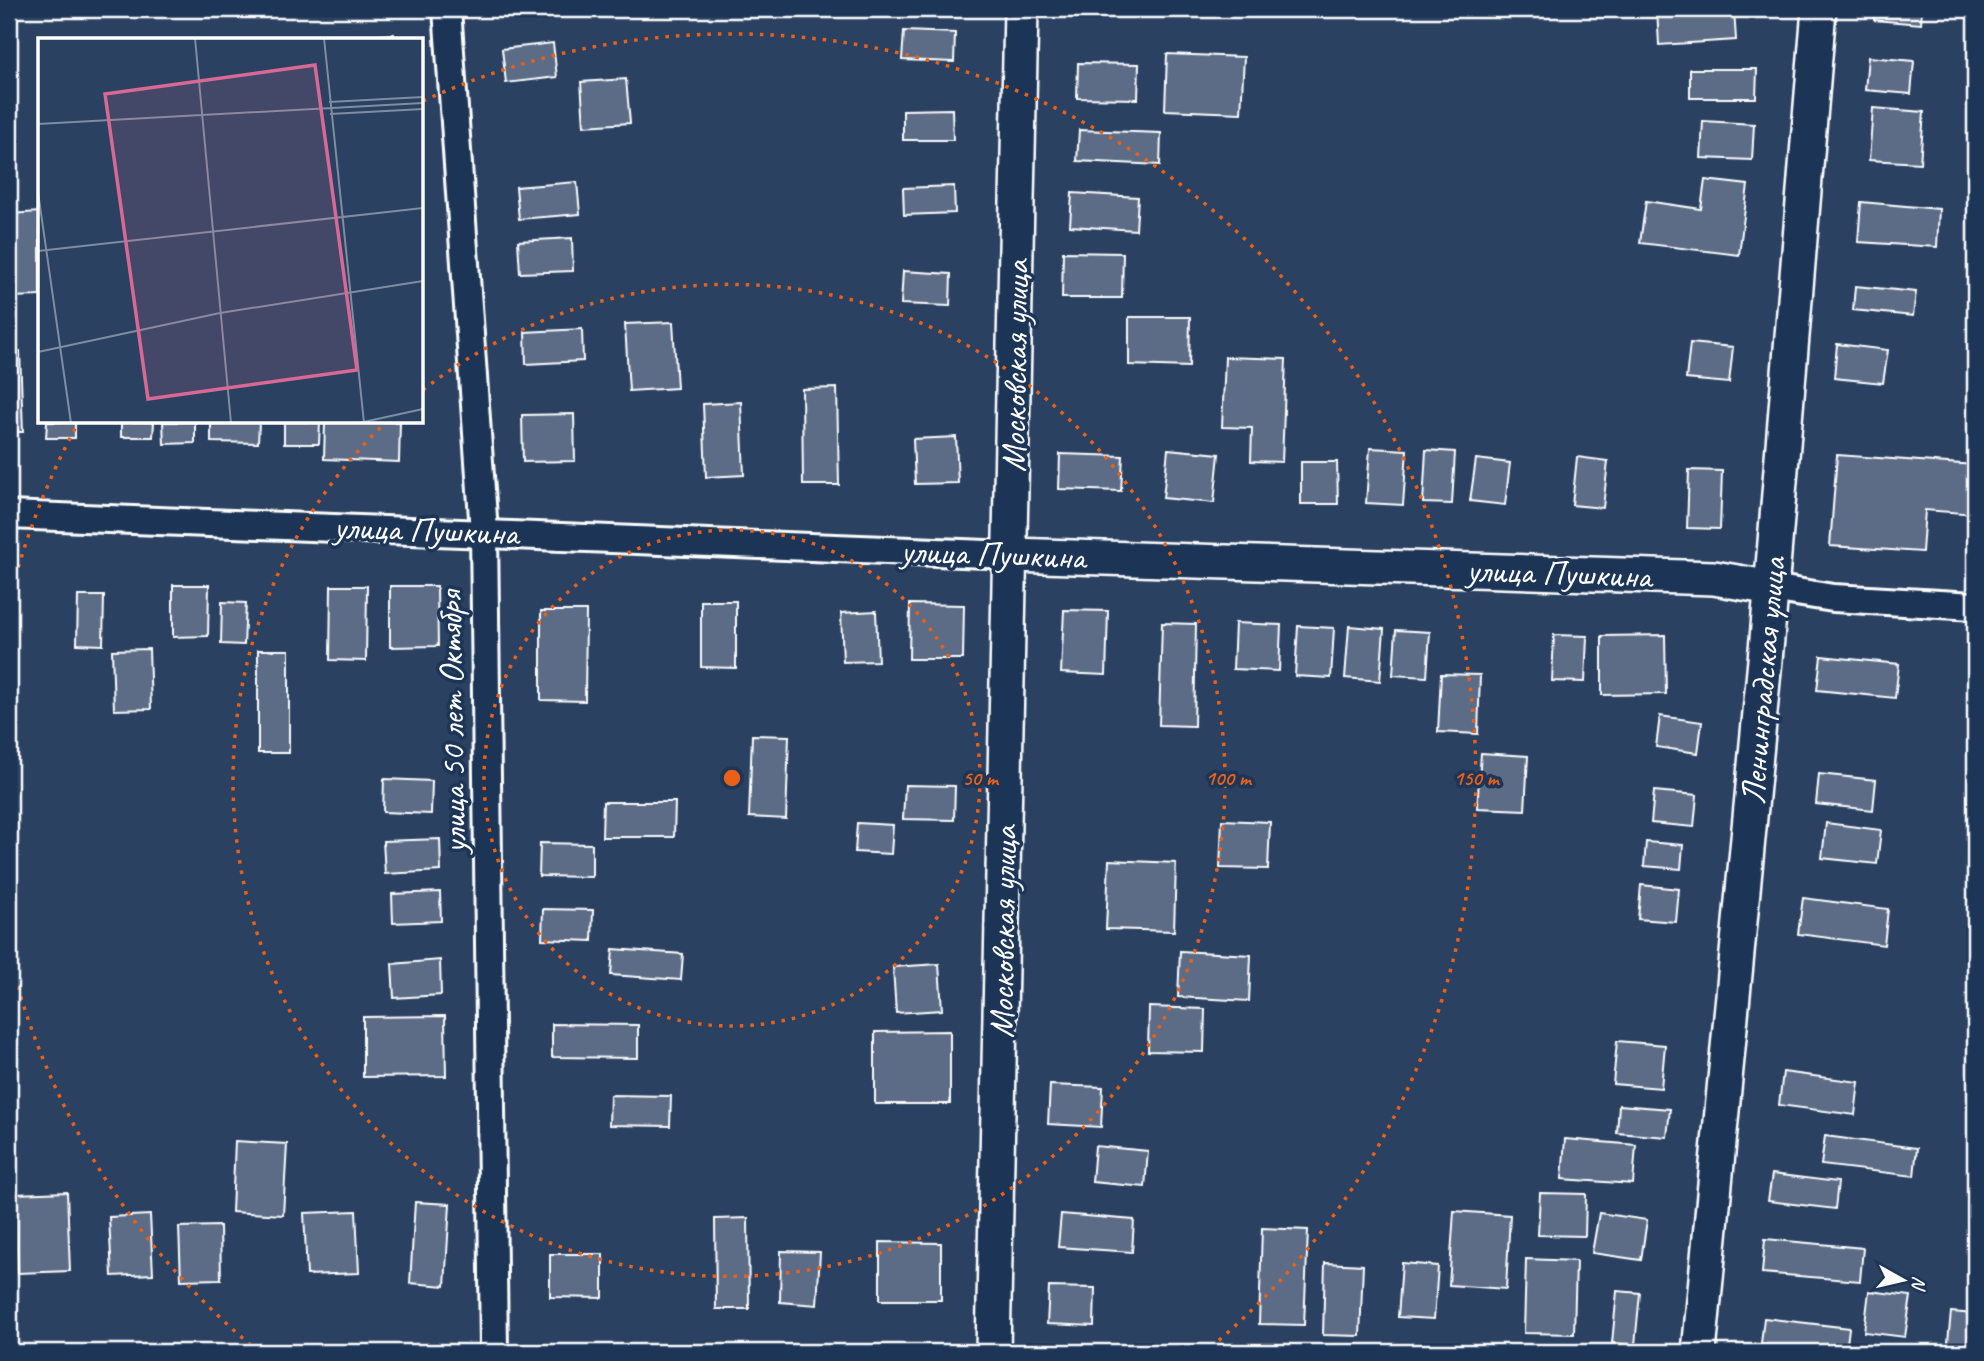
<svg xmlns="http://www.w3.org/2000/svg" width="1984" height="1361" viewBox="0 0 1984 1361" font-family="Caveat,sans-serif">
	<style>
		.building { fill: #5b6c86; stroke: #fff; stroke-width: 2 }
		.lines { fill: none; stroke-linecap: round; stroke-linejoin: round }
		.minor-casing { stroke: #fff; stroke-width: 32 }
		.tertiary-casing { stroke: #fff; stroke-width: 38 }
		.minor { stroke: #1d3557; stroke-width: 26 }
		.tertiary { stroke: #1d3557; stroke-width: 33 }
		.ring { fill: none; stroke: #e96118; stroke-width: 3.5; stroke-dasharray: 3.5 7 }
		.labels { text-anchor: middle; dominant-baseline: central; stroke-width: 7; stroke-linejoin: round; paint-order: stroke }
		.street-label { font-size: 35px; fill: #fff; stroke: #1d3557 }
		.inset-road { fill: none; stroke: #7f8da0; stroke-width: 2 }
		.view { fill: #d76994; fill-opacity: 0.15; stroke: #d76994; stroke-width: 3.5 }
		.inset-edge { fill: none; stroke: #fff; stroke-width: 3.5 }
		.centre { fill: #e96118; stroke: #1d3557; stroke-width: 3.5 }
		.ring-label { font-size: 21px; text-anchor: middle; font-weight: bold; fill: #e96118; stroke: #1d3557; stroke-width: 7; stroke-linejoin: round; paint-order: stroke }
	</style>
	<rect width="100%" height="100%" fill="#2a4161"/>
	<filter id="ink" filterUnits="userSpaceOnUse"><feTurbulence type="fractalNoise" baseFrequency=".0143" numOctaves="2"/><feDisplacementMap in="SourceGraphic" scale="14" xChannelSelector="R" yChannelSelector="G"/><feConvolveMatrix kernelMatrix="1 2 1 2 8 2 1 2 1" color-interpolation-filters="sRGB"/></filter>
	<g filter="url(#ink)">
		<g class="building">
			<polygon points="1657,9 1734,9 1736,40 1659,45"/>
			<polygon points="1875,9 1922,9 1921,24 1874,20"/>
			<polygon points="904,31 955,33 954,62 902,60"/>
			<polygon points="394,34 394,40 321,40"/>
			<polygon points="553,43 557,77 506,83 502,49"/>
			<polygon points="1167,54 1244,57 1241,113 1165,110"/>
			<polygon points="1868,57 1914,61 1911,94 1865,90"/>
			<polygon points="1078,63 1139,64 1138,99 1077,98"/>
			<polygon points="1690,69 1757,69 1756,98 1690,98"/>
			<polygon points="626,79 630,123 584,126 581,82"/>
			<polygon points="1873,108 1924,112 1920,163 1869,160"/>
			<polygon points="952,109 953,140 903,140 903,110"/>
			<polygon points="1703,121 1754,124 1752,160 1701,158"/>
			<polygon points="1079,130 1161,133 1160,165 1077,161"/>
			<polygon points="1705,180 1748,185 1739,255 1640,243 1646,201 1701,209"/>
			<polygon points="577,182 580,214 519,219 516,187"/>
			<polygon points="954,186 955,213 904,215 903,188"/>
			<polygon points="1072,193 1138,197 1136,230 1070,226"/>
			<polygon points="1861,202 1939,209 1937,247 1858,242"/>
			<polygon points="40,212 40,296 11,297 9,214"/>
			<polygon points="572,238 573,271 520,273 518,241"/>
			<polygon points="1063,252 1123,253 1122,298 1062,298"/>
			<polygon points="903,271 951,274 950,306 901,304"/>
			<polygon points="1855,286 1916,292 1913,316 1853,310"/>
			<polygon points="1129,317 1190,317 1189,367 1129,365"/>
			<polygon points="673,322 677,388 629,391 625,324"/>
			<polygon points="582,329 583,361 526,364 525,332"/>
			<polygon points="1690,343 1733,347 1729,383 1686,379"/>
			<polygon points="1837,344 1888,350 1883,383 1834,378"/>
			<polygon points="9,351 20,351 23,432 9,432"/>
			<polygon points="1225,357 1286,359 1282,462 1251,461 1252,428 1222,427"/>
			<polygon points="837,388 839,485 803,485 802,389"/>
			<polygon points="741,402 744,475 706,477 703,404"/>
			<polygon points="574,414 575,461 523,462 522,415"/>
			<polygon points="47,422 75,422 75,438 46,438"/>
			<polygon points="121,422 154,422 153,437 121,437"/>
			<polygon points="163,422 195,422 195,443 164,444"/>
			<polygon points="211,422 259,422 258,443 211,442"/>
			<polygon points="284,422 320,422 319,444 284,444"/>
			<polygon points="325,422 400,422 399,462 324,459"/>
			<polygon points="956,437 958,483 915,484 913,439"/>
			<polygon points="1370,448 1407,450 1403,505 1366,503"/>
			<polygon points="1168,449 1219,454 1214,503 1163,498"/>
			<polygon points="1426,450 1455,452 1452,504 1423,503"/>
			<polygon points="1060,454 1123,456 1121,491 1059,489"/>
			<polygon points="1837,455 1975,465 1975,514 1925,510 1922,552 1830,546"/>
			<polygon points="1577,457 1608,461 1603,508 1572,505"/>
			<polygon points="1476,459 1510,463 1505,505 1470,501"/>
			<polygon points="1301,462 1337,462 1338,504 1301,504"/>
			<polygon points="1689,470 1722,471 1720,529 1687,528"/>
			<polygon points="173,585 209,585 208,636 173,637"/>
			<polygon points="331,586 367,586 366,661 330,660"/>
			<polygon points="390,586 437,586 438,646 390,647"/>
			<polygon points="78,596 104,596 103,645 77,644"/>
			<polygon points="701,601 736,601 736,668 701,667"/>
			<polygon points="222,602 246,603 244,645 221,644"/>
			<polygon points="910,604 964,605 963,659 909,659"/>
			<polygon points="1064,610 1108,611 1106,675 1061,673"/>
			<polygon points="541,611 586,611 585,701 541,700"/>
			<polygon points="876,611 878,661 843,662 841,613"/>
			<polygon points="1162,623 1196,624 1194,726 1159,725"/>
			<polygon points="1235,623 1281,625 1279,671 1233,669"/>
			<polygon points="1298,626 1334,628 1331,678 1295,676"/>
			<polygon points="1349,626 1384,629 1380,681 1345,678"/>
			<polygon points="1396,630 1430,632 1427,677 1393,675"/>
			<polygon points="1554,635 1587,636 1585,682 1552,681"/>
			<polygon points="1665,635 1666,694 1602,695 1602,636"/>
			<polygon points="149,649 151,709 114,710 112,650"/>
			<rect x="258" y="650" width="31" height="103"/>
			<polygon points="1821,656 1899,664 1895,698 1817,690"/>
			<polygon points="1441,674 1480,675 1478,734 1438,732"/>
			<polygon points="1660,716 1702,722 1698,753 1656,747"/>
			<polygon points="752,735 789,736 786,819 749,817"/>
			<polygon points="1481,753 1528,756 1525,810 1477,808"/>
			<polygon points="1819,774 1876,780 1873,810 1816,804"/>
			<polygon points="384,779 432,781 431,814 383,812"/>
			<polygon points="905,785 955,786 954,820 903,819"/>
			<polygon points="1654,791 1697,795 1694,827 1651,823"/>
			<polygon points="603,802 675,802 674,837 602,837"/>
			<polygon points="1222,820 1270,822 1268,869 1220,868"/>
			<polygon points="857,823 893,825 891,854 855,852"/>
			<polygon points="1826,823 1881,830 1877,864 1822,858"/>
			<polygon points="440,839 441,871 385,874 383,841"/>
			<polygon points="1646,842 1683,845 1681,869 1644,866"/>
			<polygon points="540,843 592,844 592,877 539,876"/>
			<polygon points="1109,860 1176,863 1174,931 1106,929"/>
			<polygon points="1641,885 1679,889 1676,922 1638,919"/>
			<polygon points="440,892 441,921 393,923 392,894"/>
			<polygon points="1803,898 1888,909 1884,945 1798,934"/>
			<polygon points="543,909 593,910 592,941 542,939"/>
			<polygon points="613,949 683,954 681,980 611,975"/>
			<polygon points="1180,951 1251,955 1249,1001 1178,997"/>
			<polygon points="440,960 441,995 394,998 392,964"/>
			<polygon points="939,964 942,1010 896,1013 893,967"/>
			<polygon points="1149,1007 1205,1009 1204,1052 1148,1051"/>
			<polygon points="445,1016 446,1076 363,1077 363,1017"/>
			<polygon points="552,1024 638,1025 638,1058 552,1057"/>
			<polygon points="950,1031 950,1104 875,1104 875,1032"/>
			<polygon points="1617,1041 1665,1045 1661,1088 1613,1084"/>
			<polygon points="1783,1072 1859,1082 1855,1115 1779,1105"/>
			<polygon points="1050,1085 1103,1087 1101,1127 1048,1124"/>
			<polygon points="610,1095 671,1096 670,1126 609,1125"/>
			<polygon points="1619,1105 1670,1109 1667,1137 1617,1133"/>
			<polygon points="1825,1136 1917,1148 1914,1176 1821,1165"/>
			<polygon points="1565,1139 1636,1145 1633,1184 1562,1179"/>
			<polygon points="235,1141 287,1144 283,1215 232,1212"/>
			<polygon points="1095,1146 1148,1151 1145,1187 1092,1182"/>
			<polygon points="1772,1174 1838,1182 1835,1209 1768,1201"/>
			<polygon points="67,1192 70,1271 18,1273 15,1194"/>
			<polygon points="1540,1193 1586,1194 1585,1236 1538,1235"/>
			<polygon points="415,1202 450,1204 445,1286 410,1283"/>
			<polygon points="356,1211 359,1273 307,1275 304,1213"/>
			<polygon points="1454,1211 1510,1215 1506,1289 1449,1285"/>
			<polygon points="1599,1213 1647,1220 1641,1260 1592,1253"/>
			<polygon points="1061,1214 1134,1220 1132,1252 1058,1247"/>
			<polygon points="150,1215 153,1274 112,1276 109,1217"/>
			<polygon points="748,1218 749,1309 716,1309 715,1219"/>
			<polygon points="220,1226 221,1279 181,1280 179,1227"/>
			<polygon points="1262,1228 1308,1230 1304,1325 1259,1324"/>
			<polygon points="1765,1239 1863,1248 1860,1281 1762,1273"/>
			<polygon points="880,1242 941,1243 941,1300 880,1300"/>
			<polygon points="781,1251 820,1252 817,1305 780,1302"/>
			<polygon points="550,1254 603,1254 603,1298 550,1297"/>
			<polygon points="1526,1259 1576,1261 1574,1334 1524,1333"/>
			<polygon points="1325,1263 1363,1265 1360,1336 1323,1335"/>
			<polygon points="1402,1263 1438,1266 1434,1319 1398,1317"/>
			<polygon points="1049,1287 1095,1288 1094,1326 1047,1324"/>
			<polygon points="1617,1291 1640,1293 1635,1345 1612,1343"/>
			<polygon points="1869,1291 1911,1296 1905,1337 1864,1332"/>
			<polygon points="1951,1312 1975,1314 1975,1352 1947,1352"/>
			<polygon points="1764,1318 1849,1328 1846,1352 1760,1352"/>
		</g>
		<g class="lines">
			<defs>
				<g id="minor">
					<polyline points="447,9 484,532 494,1352"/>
					<polyline points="9,515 1012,555"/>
					<polyline points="1772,588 1833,598 1975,606"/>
				</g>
				<g id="tertiary">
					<polyline points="1012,555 1714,578 1772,588"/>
					<polyline points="993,1352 1021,9"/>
					<polyline points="1699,1352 1767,639 1819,9"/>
				</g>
			</defs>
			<use href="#minor" class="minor-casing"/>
			<use href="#tertiary" class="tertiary-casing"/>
			<use href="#minor" class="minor"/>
			<use href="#tertiary" class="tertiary"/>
		</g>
	</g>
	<g class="ring">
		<circle cx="732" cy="778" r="248"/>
		<path d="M423 390A496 496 0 1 1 384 424"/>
		<path d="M259 1352A744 744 0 0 1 10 958M10 598A744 744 0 0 1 78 423M423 101A744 744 0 0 1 1205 1352"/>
	</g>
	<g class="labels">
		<g class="street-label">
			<text transform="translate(1015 366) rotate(-89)">Московская улица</text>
			<text transform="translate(426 530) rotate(2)">улица Пушкина</text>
			<text transform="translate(993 554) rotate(2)">улица Пушкина</text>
			<text transform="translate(1559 573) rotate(2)">улица Пушкина</text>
			<text transform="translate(1763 681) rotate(-85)">Ленинградская улица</text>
			<text transform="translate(452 722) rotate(-91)">улица 50 лет Октября</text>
			<text transform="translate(1003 932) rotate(-89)">Московская улица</text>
		</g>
	</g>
	<g transform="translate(38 38)">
		<rect width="385" height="385" fill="#2a4161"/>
		<path class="inset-road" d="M157,0L193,385M286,0L326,385M291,64L385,59M292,76L385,71M0,86L385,65M0,154L33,385M0,213L385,170M0,314L182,275L385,243M321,385L385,371"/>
		<path class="view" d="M277,27L319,332L110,361L67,56Z"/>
		<rect width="385" height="385" class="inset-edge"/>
	</g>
	<circle cx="732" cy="778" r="10" class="centre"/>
	<g class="ring-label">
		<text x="980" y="785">50 m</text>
		<text x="1228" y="785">100 m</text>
		<text x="1476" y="785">150 m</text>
	</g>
	<rect width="1984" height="1361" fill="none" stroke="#1d3557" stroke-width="35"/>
	<rect x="18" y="18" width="1949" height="1326" fill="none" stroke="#fff" stroke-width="2.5" filter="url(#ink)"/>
	<g transform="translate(1903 1280) rotate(98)" stroke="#1d3557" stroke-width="5" paint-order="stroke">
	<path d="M0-5L12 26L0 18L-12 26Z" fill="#ffffff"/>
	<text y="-10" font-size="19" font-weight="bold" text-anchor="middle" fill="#ffffff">N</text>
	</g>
</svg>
